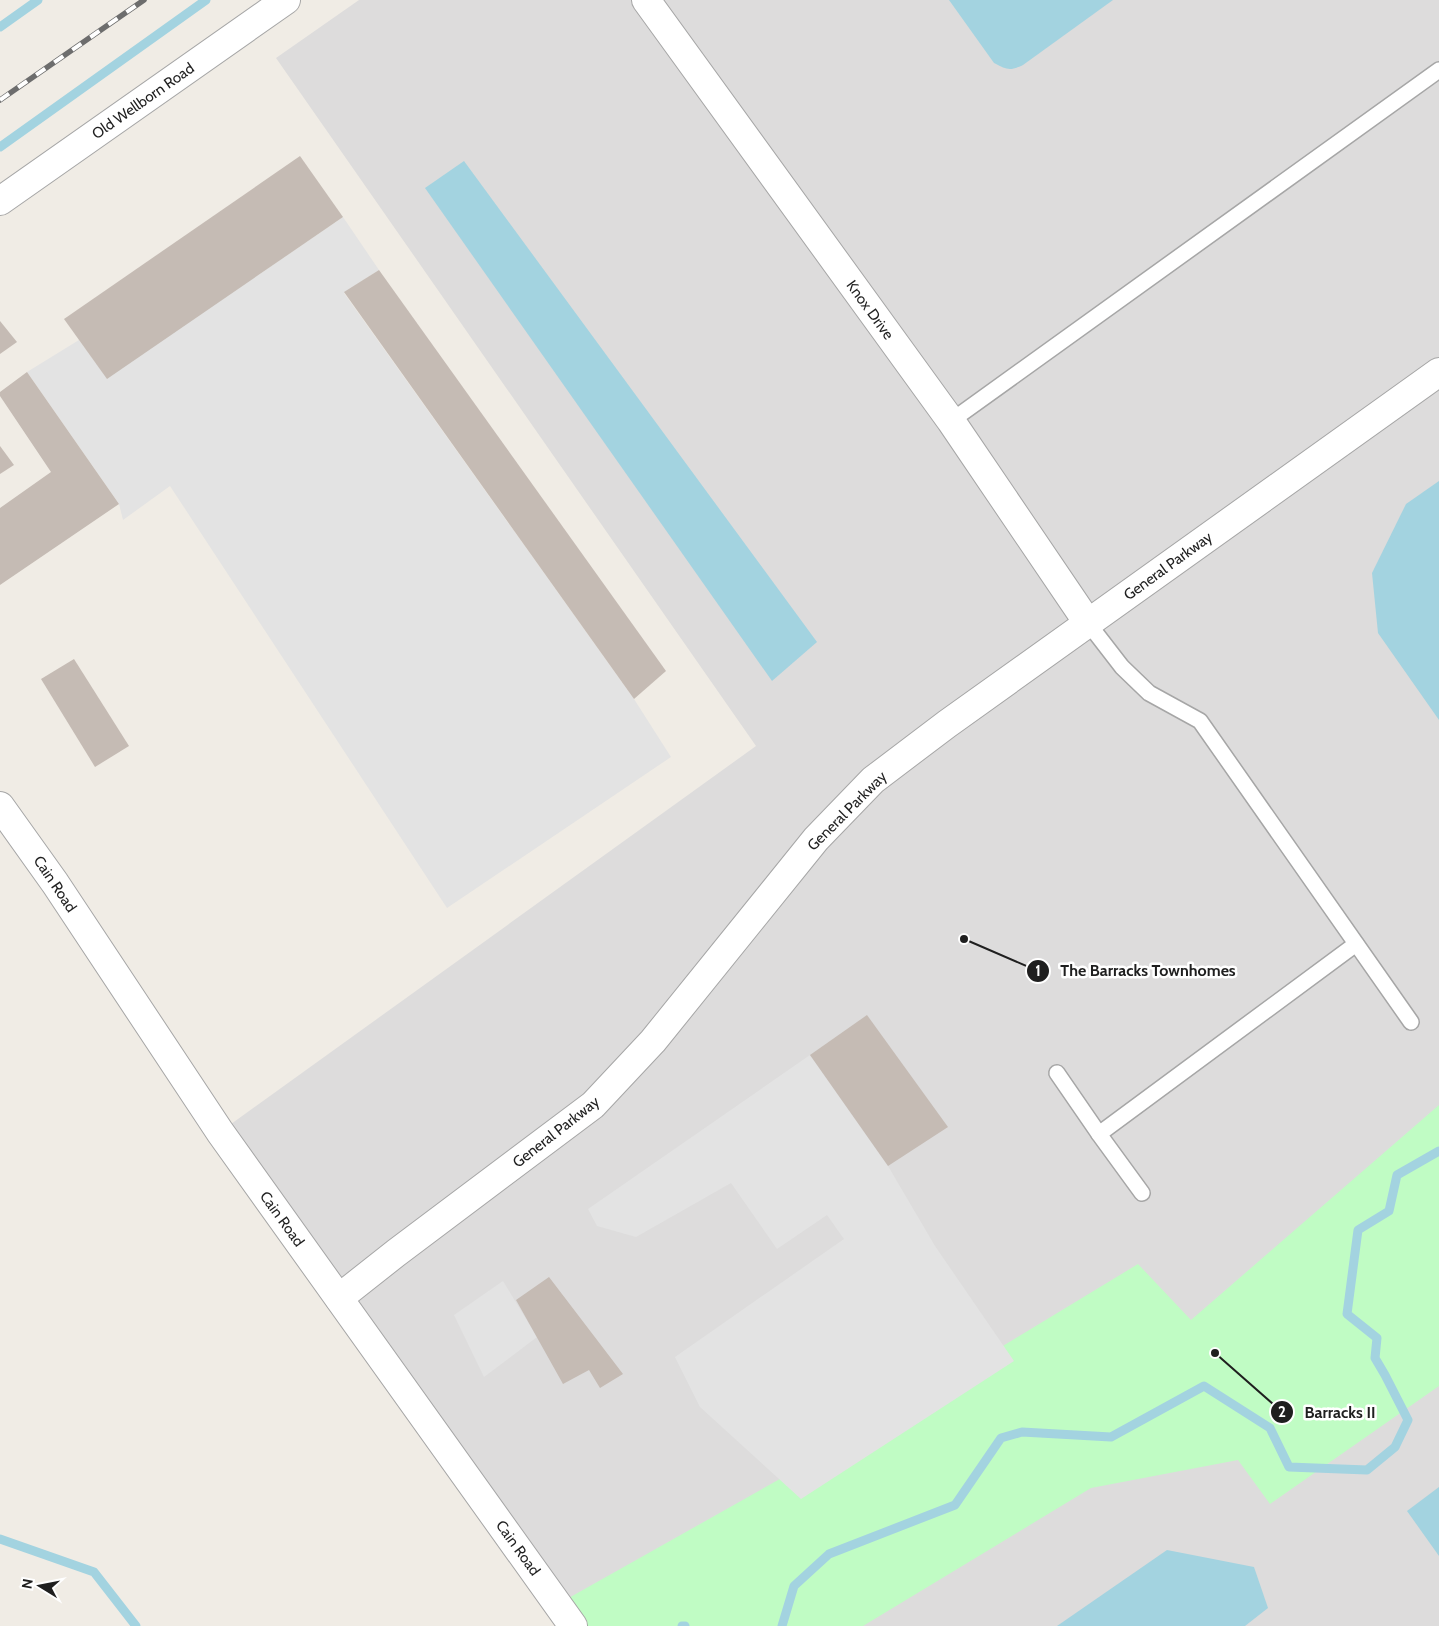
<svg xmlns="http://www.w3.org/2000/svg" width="1439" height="1626" viewBox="0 0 1439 1626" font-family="Cabin,sans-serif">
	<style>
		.residential { fill: #dddcdc }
		.park { fill: #c0fcc4 }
		.parking { fill: #e3e3e3 }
		.water { fill: #a3d3e0 }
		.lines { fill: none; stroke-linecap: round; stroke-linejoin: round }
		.stream { stroke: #a3d3e0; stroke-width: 9 }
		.building { fill: #c5bbb4 }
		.lane-casing { stroke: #a6a6a6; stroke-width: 18 }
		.street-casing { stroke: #a6a6a6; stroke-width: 30 }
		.lane { stroke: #fff; stroke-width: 15 }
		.street { stroke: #fff; stroke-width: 28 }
		.rail-casing { stroke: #6d6d6d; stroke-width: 5.5 }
		.rail { stroke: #fff; stroke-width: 4; stroke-dasharray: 11; stroke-linecap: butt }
		.labels { text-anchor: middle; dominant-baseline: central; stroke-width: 5; stroke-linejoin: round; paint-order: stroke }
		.street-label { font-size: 15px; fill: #1f1f1f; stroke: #fff }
		.leader { fill: none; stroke: #1f1f1f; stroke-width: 2 }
		.callout-dot { fill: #1f1f1f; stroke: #fff; stroke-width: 2 }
		.mark-label { font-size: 15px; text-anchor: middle; font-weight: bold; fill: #fff }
		.callout-label { font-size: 16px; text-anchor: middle; font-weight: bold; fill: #1f1f1f; stroke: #fff; stroke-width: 5; stroke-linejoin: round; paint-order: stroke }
	</style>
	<rect width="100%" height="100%" fill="#f0ece5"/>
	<polygon class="residential" points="359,0 1439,0 1439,1626 573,1626 220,1132 756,746 276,58"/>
	<polygon class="park" points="1439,1105 1439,1386 1270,1504 1238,1460 1091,1488 863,1626 573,1626 558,1604 835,1448 1138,1264 1191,1320"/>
	<g class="parking">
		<polygon points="343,217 379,270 344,293 634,699 671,757 447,908 170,486 123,520 119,504 27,372 79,340 107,378"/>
		<polygon points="810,1055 888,1166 935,1246 1014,1361 801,1499 700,1407 675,1357 844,1239 827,1215 777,1249 731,1183 636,1237 597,1226 588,1209"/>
		<polygon points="503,1281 537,1337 484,1377 454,1315"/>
	</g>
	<g class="water">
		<path d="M949,0H1113L1023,65C1010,71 1007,70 994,63Z"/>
		<polygon points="464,161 817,642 772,681 425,188"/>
		<polygon points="1439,481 1439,720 1378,633 1372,573 1406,504"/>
		<polygon points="1439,1487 1439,1556 1407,1511"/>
		<polygon points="1167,1550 1254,1567 1268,1608 1245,1626 1057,1626"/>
	</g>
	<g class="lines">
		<g class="stream">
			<polyline points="0,27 38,0"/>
			<polyline points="0,147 206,0"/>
			<polyline points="0,1539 94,1572 136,1626"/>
			<polyline points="682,1626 685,1626"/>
			<polyline points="782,1626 794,1586 829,1554 955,1505 1001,1438 1022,1432 1111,1437 1204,1386 1270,1428 1289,1467 1367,1470 1395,1447 1408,1420 1385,1375 1375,1358 1377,1338 1347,1314 1358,1230 1389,1211 1397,1175 1439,1151"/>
		</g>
	</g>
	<g class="building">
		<polygon points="300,156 343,217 107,379 64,319"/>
		<polygon points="379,270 666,671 634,699 344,292"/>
		<polygon points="0,321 17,342 0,354"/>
		<polygon points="27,372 119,504 0,585 0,508 51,472 0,396 0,392"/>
		<polygon points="0,446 14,465 0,474"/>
		<polygon points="74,659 129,746 95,767 41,679"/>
		<polygon points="867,1015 948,1127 888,1166 810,1055"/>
		<polygon points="549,1277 623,1374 600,1388 589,1370 563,1384 516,1300"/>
	</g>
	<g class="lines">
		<defs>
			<g id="lane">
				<polyline points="951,421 1439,70"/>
				<polyline points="1088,623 1122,667 1149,693 1200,721 1411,1022"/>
				<polyline points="1057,1073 1099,1134"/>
				<polyline points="1142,1193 1099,1134 1356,944"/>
			</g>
			<g id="street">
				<polyline points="646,0 951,421 1088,623"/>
				<polyline points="0,201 286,0"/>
				<polyline points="0,806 55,883 220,1132 573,1626"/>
				<polyline points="339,1298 396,1253 593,1105 653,1041 816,839 873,780 947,724 1439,372"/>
			</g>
		</defs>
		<use href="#lane" class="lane-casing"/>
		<use href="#street" class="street-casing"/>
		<use href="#lane" class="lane"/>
		<use href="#street" class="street"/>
		<defs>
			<polyline id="rail" points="0,100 144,0"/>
		</defs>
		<use href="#rail" class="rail-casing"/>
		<use href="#rail" class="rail"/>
	</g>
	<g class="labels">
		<g class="street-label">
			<text transform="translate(143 101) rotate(-35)">Old Wellborn Road</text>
			<text transform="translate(870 310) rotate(54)">Knox Drive</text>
			<text transform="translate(1168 566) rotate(-36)">General Parkway</text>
			<text transform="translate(847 811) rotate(-45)">General Parkway</text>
			<text transform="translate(55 884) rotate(56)">Cain Road</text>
			<text transform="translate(556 1132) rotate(-38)">General Parkway</text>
			<text transform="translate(282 1219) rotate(54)">Cain Road</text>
			<text transform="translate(518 1548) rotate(54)">Cain Road</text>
		</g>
	</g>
	<path class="leader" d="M964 939L1038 971M1215 1353L1282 1412"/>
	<g class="callout-dot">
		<circle cx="964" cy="939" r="5"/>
		<circle cx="1215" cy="1353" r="5"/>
		<circle cx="1038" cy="971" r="12"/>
		<circle cx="1282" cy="1412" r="12"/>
	</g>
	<g class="mark-label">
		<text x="1038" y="976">1</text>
		<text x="1282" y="1417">2</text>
	</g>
	<g class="callout-label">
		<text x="1148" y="976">The Barracks Townhomes</text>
		<text x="1340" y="1418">Barracks II</text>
	</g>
	<g transform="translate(40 1586) rotate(280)" stroke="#ffffff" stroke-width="4" paint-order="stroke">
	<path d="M0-4L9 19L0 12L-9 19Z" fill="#1f1f1f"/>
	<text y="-8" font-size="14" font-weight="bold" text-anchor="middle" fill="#1f1f1f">N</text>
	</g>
</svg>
